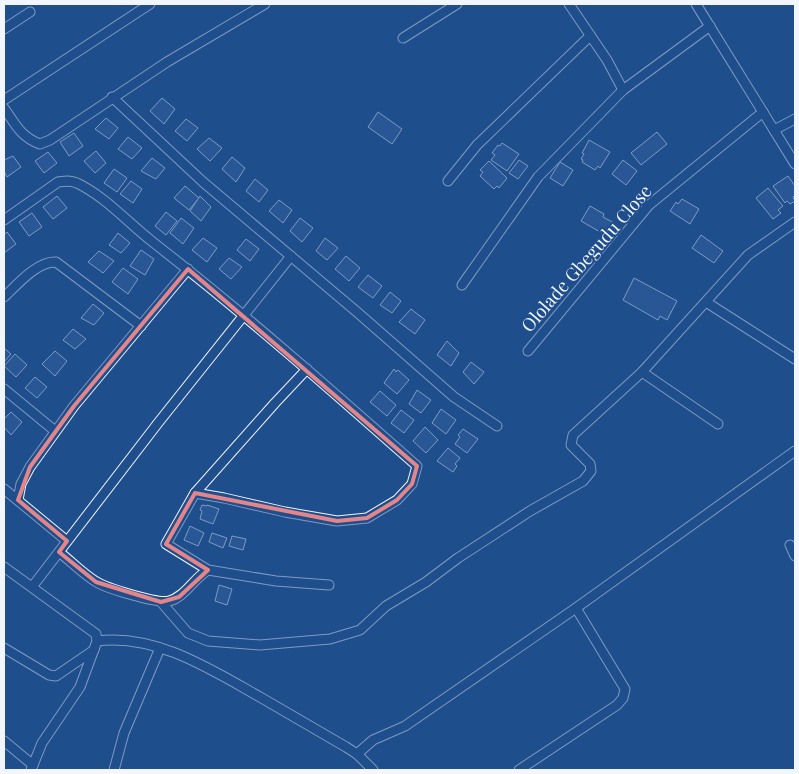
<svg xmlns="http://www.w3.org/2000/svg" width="799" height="774" viewBox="0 0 799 774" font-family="'Playfair Display',serif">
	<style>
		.building { fill: #3563a3; stroke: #f2f6ff }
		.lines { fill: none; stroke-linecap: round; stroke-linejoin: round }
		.minor-casing { stroke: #f2f6ff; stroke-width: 11 }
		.minor { stroke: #1f4e8c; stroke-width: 9 }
		.marked { fill: none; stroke: #e38589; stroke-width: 4; stroke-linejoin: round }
		.labels { text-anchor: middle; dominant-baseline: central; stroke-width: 4; stroke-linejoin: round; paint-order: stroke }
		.street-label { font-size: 18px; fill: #f2f6ff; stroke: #1f4e8c }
	</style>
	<rect width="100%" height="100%" fill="#1f4e8c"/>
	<g class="building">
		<polygon points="162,98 175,109 164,124 150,111"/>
		<polygon points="378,112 402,129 392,144 368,127"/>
		<polygon points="106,118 118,128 109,139 95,129"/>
		<polygon points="186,119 198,128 187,141 175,131"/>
		<polygon points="657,132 667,144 641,165 631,153"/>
		<polygon points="74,133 83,146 69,156 60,142"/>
		<polygon points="128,137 142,148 132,159 118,149"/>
		<polygon points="209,138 222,148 210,161 197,149"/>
		<polygon points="589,140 610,152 600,168 598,166 595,170 582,162 583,160 581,159 584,154 582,153"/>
		<polygon points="502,143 519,154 507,171 491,160 495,155 492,153 498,145 500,146"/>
		<polygon points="96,151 106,163 95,173 84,161"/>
		<polygon points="48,152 57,163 44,173 35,161"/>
		<polygon points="13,156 21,167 7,177 4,171 4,160"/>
		<polygon points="232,157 245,168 236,182 222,169"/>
		<polygon points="152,158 165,168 156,179 141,171"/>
		<polygon points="519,160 528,166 518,179 509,173"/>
		<polygon points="623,160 637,171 626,185 612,174"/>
		<polygon points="489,161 507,178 499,188 497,186 494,189 480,176 483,172 480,170"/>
		<polygon points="560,162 573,170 563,186 550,178"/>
		<polygon points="114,169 127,178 117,192 104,183"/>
		<polygon points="788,176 795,186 795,195 793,197 795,201 790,204 787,201 785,203 773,186"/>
		<polygon points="255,179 268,190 259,202 246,191"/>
		<polygon points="131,181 142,189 133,203 120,194"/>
		<polygon points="185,186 199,198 189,210 174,198"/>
		<polygon points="768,188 783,206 778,210 781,213 773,219 756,198"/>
		<polygon points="57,196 67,208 53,219 43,207"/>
		<polygon points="200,196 211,207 201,221 190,211"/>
		<polygon points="682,199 699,209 690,224 670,211 676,202 678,204"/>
		<polygon points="279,200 292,210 283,223 269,211"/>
		<polygon points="590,206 604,214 603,217 614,223 607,236 581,221"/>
		<polygon points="166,212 177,221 166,235 155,226"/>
		<polygon points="32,213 42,227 29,236 19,222"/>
		<polygon points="181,218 194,228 183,244 170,233"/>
		<polygon points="300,218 313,228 302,242 290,231"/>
		<polygon points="7,232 16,244 4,253 4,235"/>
		<polygon points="118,233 130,243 121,253 109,245"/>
		<polygon points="701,235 723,251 714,263 692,248"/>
		<polygon points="203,238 217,248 207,262 192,250"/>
		<polygon points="325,238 338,248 327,260 316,251"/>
		<polygon points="246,239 259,249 250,261 237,250"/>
		<polygon points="141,250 154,259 145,275 130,266"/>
		<polygon points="99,251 114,261 103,273 88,262"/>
		<polygon points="346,256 360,268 349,281 335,269"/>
		<polygon points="229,258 242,267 231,279 219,269"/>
		<polygon points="123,268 138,279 128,294 112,282"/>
		<polygon points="368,275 382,286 373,298 358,287"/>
		<polygon points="634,278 677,301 667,320 660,316 658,320 623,300"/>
		<polygon points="390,292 401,301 392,313 380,305"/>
		<polygon points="93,304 104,313 94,325 81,318"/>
		<polygon points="411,309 425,320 415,334 399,322"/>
		<polygon points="73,329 86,339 75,349 63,340"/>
		<polygon points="447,341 459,353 451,366 437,355"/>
		<polygon points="4,348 11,354 4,362"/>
		<polygon points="55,351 67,361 55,376 42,364"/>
		<polygon points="15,354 27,365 16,377 4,366"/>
		<polygon points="471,362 484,372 474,384 463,372"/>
		<polygon points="394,369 396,372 398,370 409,380 397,394 384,383"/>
		<polygon points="35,377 47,387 37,398 25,388"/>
		<polygon points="417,390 431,400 421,413 409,404"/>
		<polygon points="380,391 396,405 387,416 370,402"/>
		<polygon points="441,409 456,420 446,434 432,423"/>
		<polygon points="401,410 414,420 404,433 391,423"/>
		<polygon points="11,412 22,422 11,435 4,427 4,419"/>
		<polygon points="425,427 438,440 426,453 413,441"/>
		<polygon points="463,429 478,439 467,453 455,444 460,437 458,435"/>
		<polygon points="448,448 460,458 455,464 457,466 453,472 437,461"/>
		<polygon points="202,505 207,506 207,505 219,509 213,524 200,519 202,511 200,510"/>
		<polygon points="190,526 204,533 198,546 184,540"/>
		<polygon points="212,533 227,538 223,548 209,542"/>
		<polygon points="232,536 246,539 243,550 229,546"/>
		<polygon points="219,585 232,589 227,605 215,601"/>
	</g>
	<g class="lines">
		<defs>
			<g id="minor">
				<polyline points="569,4 607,60 623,90"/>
				<polyline points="696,4 795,164"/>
				<polyline points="4,29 30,12"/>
				<polyline points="403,38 457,4"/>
				<polyline points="112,97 203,182 357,312 454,397 497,426"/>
				<polyline points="4,100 150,4"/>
				<path d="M4,108C15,124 21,137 40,144L50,140L167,62L265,4"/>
				<polyline points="774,130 795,119"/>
				<polyline points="448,181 477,145 590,36"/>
				<path d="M4,220L58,182C65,181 70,180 77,183C106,197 128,223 154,243C245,314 331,390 417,466L412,484L397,500L367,518L337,521L285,512L224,498L195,493"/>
				<polyline points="462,285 538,177 623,90 710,26"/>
				<path d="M4,297C17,285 37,261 56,262L141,326"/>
				<polyline points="706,302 795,359"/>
				<polyline points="528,351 649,205 763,112"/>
				<polyline points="307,369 275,403 195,493 166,544 208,570 276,581 329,585"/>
				<polyline points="642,372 718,424"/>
				<polyline points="4,389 55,431"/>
				<polyline points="4,489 67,541"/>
				<polyline points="18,500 21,484 30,467 74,406 188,269"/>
				<polyline points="790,545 795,556"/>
				<path d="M59,552C71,561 82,573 95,581C105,588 158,604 169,601C185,597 194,578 208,570"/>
				<path d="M4,567L96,634L97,641C155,633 212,670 260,697C289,714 317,730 346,747L357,754L373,770"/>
				<polyline points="32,587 158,423 291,256"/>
				<polyline points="161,602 188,633 208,641 260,645 330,639 360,630 386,606 426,582 458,558 530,511 583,481 591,471 590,464 571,445 573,435 642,372 748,255 795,222"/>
				<polyline points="4,648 49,675 56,676 94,650"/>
				<polyline points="4,741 33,765"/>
				<polyline points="357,754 373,740 405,726 576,608 795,451"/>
				<polyline points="31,770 42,743 80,687 97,641"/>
				<polyline points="114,770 124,733 160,648"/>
				<polyline points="519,770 617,705 623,698 625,689 576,608"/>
			</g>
		</defs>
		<use href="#minor" class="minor-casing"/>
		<use href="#minor" class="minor"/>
	</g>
	<path d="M0 0H799V774H0ZM188,269L417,466L412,484L397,500L367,518L337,521L195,493L166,544L208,570L179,597L161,602L96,582L59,552L67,541L18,500L30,467L74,406Z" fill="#1f4e8c" fill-opacity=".55" fill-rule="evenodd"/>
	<path class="marked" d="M188,269L417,466L412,484L397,500L367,518L337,521L195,493L166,544L208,570L179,597L161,602L96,582L59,552L67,541L18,500L30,467L74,406Z"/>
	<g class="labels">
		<g class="street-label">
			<text transform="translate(586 258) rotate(-49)">Ololade Gbegudu Close</text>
		</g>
	</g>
	<rect width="799" height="774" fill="none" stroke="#f2f6ff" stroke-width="10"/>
</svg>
